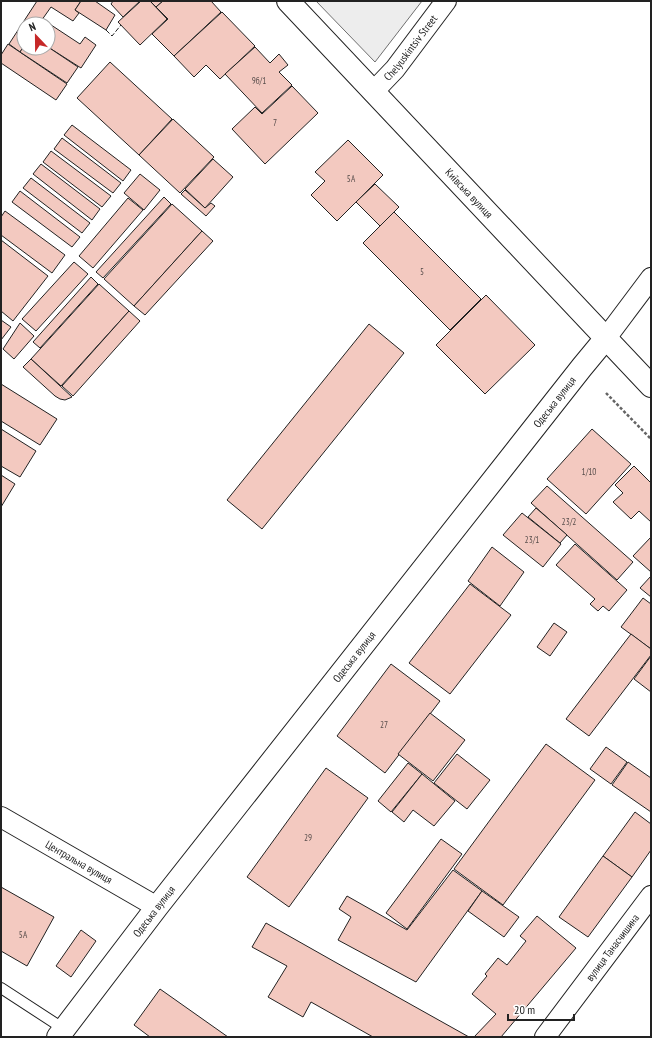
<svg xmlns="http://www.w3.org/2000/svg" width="652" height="1038" viewBox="0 0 652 1038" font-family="'PT Sans Narrow',sans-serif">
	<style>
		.parking { fill: #ededed; stroke: #6f6f6f }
		.building { fill: #f3c9c0; stroke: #222 }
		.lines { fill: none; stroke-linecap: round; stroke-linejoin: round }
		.service-casing { stroke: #222; stroke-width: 12 }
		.minor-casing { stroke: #222; stroke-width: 22 }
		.primary-casing { stroke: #222; stroke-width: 24 }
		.path { stroke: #646464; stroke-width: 2.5; stroke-dasharray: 3 2; stroke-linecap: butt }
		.service { stroke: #fff; stroke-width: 10 }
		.minor { stroke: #fff; stroke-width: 20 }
		.primary { stroke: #fff; stroke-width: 22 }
		.fence { stroke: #222; stroke-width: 1; stroke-dasharray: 5 2; stroke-linecap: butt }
		.labels { text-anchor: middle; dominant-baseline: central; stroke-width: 3; stroke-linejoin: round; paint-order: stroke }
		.number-label { font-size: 9px; fill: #564c4a }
		.street-label { font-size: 11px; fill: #222; stroke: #fff }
	</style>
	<rect width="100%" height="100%" fill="#fff"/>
	<polygon class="parking" points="316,1 422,1 375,62"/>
	<g class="building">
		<polygon points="37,1 81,1 75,10 79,13 73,21 51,7 39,24 24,24 24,46 20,52 9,44"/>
		<polygon points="81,1 95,1 115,15 106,30 75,10"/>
		<polygon points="113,1 140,1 123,17 111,4"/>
		<polygon points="141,1 150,1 167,19 140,45 118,22"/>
		<polygon points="150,1 163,1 156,7"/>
		<polygon points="163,1 211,1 221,12 174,56 152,34 168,19 156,7"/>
		<polygon points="222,12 255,46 220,79 206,65 194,77 174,56"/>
		<polygon points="42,19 80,44 85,37 96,45 81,68 48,47 48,24 39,24"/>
		<polygon points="8,44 67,84 56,100 1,63 1,55"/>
		<polygon points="24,46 24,48 48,48 48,47 78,67 67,83 20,52"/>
		<polygon points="255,47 270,63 279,54 288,65 279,72 292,85 262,113 225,74"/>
		<polygon points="110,62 172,119 139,155 77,98"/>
		<polygon points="292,86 318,113 265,164 232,129 255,107 262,114"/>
		<polygon points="173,119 214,157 180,193 139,155"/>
		<polygon points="72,125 131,170 123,181 64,135"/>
		<polygon points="62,138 121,183 113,193 54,149"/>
		<polygon points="348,140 383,175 337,221 311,195 325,181 315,172"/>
		<polygon points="51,151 111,196 102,207 43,162"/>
		<polygon points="213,159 233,177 205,208 185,189"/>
		<polygon points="41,164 100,209 92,220 33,174"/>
		<polygon points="140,174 160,190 144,210 124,193"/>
		<polygon points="31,178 90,223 82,233 23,188"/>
		<polygon points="375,184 399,207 380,226 356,202"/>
		<polygon points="185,190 205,208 211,203 215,206 206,216 181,194"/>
		<polygon points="20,191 80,237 72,247 12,202"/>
		<polygon points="164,197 171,204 103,278 96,272"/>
		<polygon points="128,198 143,210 93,268 79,256"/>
		<polygon points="172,204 202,231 134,306 104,279"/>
		<polygon points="5,211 65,255 52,273 1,235 1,217"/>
		<polygon points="394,212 481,299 450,330 363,243"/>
		<polygon points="202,231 213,241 145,315 134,306"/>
		<polygon points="1,240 48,276 13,321 1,311"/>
		<polygon points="74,262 88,274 36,331 22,319"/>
		<polygon points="91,277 98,284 40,348 33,342"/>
		<polygon points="99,284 129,311 61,386 31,359"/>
		<polygon points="486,295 535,345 485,394 436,345"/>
		<polygon points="129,311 140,321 73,396 62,386"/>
		<polygon points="1,320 11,327 1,340"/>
		<polygon points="20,323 34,336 14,359 3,349"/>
		<polygon points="369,324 404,353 262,529 227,500"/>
		<polygon points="31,359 72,397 65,400 60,399 55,396 23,367"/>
		<polygon points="1,384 57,419 40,445 1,421"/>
		<polygon points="1,429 36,451 20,477 1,466"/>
		<polygon points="592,429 631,464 586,514 547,479"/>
		<polygon points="634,466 651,483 651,522 639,511 631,519 613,502 623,493 615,485"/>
		<polygon points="1,475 15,484 1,507"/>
		<polygon points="547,486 633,562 617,580 531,503"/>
		<polygon points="536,508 567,535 560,543 528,517"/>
		<polygon points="522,513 561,544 543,567 503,535"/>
		<polygon points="651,537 651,572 633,556"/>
		<polygon points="575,544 627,590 609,611 603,606 598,611 590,604 595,599 556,565"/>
		<polygon points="492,547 524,572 500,606 468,581"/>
		<polygon points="651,576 651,597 640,588"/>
		<polygon points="470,584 511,615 450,694 409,663"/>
		<polygon points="643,598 651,604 651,649 621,627"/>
		<polygon points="554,623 567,632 550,656 537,647"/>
		<polygon points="631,634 651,649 651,655 589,736 566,719"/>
		<polygon points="651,656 651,692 634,679"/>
		<polygon points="391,664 440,701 385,773 337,736"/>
		<polygon points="430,713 465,740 433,781 398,754"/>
		<polygon points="546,744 595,780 503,905 454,869"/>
		<polygon points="606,747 627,762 611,784 590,769"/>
		<polygon points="457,754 490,780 467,809 434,783"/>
		<polygon points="628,762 651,778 651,812 612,785"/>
		<polygon points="408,763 422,774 391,812 378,801"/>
		<polygon points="326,768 368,798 289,907 247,877"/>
		<polygon points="422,774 455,801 434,826 413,810 404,822 392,812"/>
		<polygon points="635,812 651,824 651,850 632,877 603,856"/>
		<polygon points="441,839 462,854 407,929 386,913"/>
		<polygon points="603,856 632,877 588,937 559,917"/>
		<polygon points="453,870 482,891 416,982 338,940 351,917 339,909 347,896 407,930"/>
		<polygon points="1,887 54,917 27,966 1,951"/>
		<polygon points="482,891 519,917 504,937 468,911"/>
		<polygon points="537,916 576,948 501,1037 474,1037 496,1014 472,994 487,976 485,974 498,958 507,965 526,941 520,936"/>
		<polygon points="266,923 335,962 469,1037 373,1037 311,1002 303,1017 268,997 287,966 252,947"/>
		<polygon points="81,930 96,941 71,977 56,966"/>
		<polygon points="160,989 228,1037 150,1037 134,1025"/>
	</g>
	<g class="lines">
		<defs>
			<polyline id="service" points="1,988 64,1029"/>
			<g id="minor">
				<path id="s1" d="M373,92L395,69L446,1"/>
				<polyline points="606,338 651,278"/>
				<path id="s2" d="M1,817L157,907"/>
				<path id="s3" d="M545,1037L651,896"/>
			</g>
			<g id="primary">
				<path id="s4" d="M288,1L651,386"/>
				<path id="s5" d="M58,1037L157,907L582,367L606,338"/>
			</g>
		</defs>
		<use href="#service" class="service-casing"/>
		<use href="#minor" class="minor-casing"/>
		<use href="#primary" class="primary-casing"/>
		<polyline class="path" points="606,393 651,439"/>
		<use href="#service" class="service"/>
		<use href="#minor" class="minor"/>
		<use href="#primary" class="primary"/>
		<polyline class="fence" points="106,30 112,36 121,25"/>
	</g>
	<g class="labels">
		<g class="number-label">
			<text x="259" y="80">9б/1</text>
			<text x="275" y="122">7</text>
			<text x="351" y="178">5А</text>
			<text x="422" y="271">5</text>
			<text x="589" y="471">1/10</text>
			<text x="569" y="521">23/2</text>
			<text x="532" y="539">23/1</text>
			<text x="384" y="724">27</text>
			<text x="308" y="837">29</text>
			<text x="23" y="934">5А</text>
		</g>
		<g class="street-label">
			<text stroke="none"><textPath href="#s1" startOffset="58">Chelyuskintsiv Street</textPath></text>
			<text stroke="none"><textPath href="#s4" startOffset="264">Київська вулиця</textPath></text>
			<text stroke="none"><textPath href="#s5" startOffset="806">Одеська вулиця</textPath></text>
			<text stroke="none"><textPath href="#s5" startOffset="482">Одеська вулиця</textPath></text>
			<text stroke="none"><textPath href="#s2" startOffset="90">Центральна вулиця</textPath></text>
			<text stroke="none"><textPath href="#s5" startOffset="158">Одеська вулиця</textPath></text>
			<text stroke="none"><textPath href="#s3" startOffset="112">вулиця Танасчишина</textPath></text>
		</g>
	</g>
	<rect width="652" height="1038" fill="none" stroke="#222222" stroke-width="4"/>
	<g transform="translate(36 36) rotate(338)"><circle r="19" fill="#ffffff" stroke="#a7a7a7"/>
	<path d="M0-3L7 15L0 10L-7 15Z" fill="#c62828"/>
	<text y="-6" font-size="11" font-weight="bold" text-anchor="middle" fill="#222222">N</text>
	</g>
	<path d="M508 1014v6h66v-6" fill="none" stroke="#222222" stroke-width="2"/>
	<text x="514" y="1014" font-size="12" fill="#222222" stroke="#ffffff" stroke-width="3" paint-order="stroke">20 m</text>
</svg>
